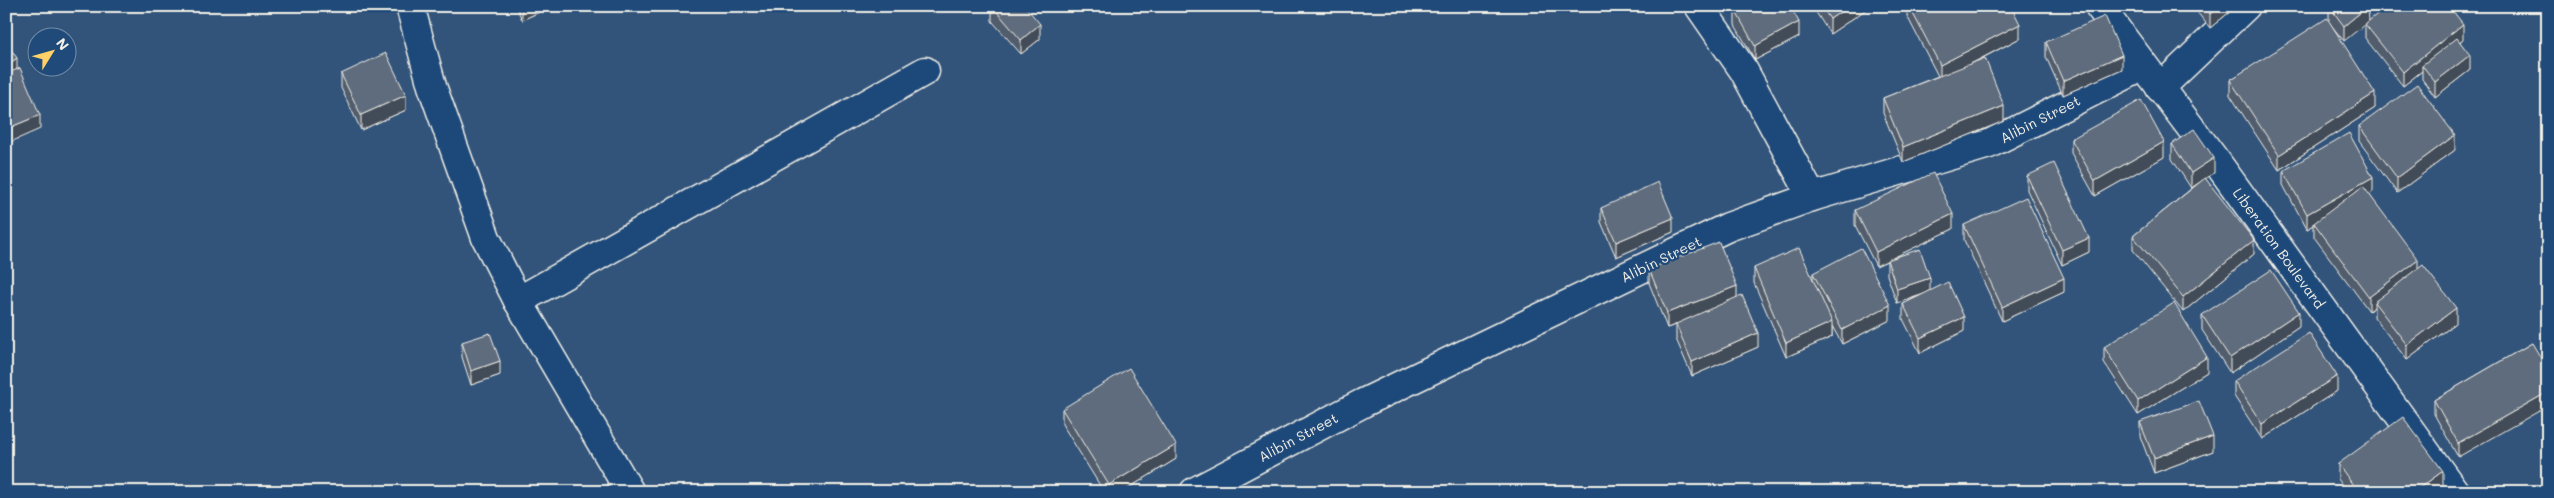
<svg xmlns="http://www.w3.org/2000/svg" width="2554" height="498" viewBox="0 0 2554 498" font-family="Mali,sans-serif">
	<style>
		.lines { fill: none; stroke-linecap: round; stroke-linejoin: round }
		.street-casing { stroke: #f4f1e8; stroke-width: 31 }
		.secondary-casing { stroke: #f4f1e8; stroke-width: 31 }
		.street { stroke: #1f4a7a; stroke-width: 28 }
		.secondary { stroke: #1f4a7a; stroke-width: 28 }
		.wall { fill: #515d6c; stroke: #f4f1e8 }
		.shaded-wall { fill: #424c58; stroke: #f4f1e8 }
		.building { fill: #5e6c7d; stroke: #f4f1e8 }
		.labels { text-anchor: middle; dominant-baseline: central; stroke-width: 4.5; stroke-linejoin: round; paint-order: stroke }
		.street-label { font-size: 14px; fill: #f4f1e8; stroke: #1f4a7a }
	</style>
	<rect width="100%" height="100%" fill="#32547b"/>
	<filter id="ink" filterUnits="userSpaceOnUse"><feTurbulence type="fractalNoise" baseFrequency=".02" numOctaves="2"/><feDisplacementMap in="SourceGraphic" scale="10" xChannelSelector="R" yChannelSelector="G"/><feConvolveMatrix kernelMatrix="1 2 1 2 8 2 1 2 1" color-interpolation-filters="sRGB"/></filter>
	<g filter="url(#ink)">
		<g class="lines">
			<defs>
				<g id="street">
					<polyline points="410,6 432,86 486,238 518,301 630,492"/>
					<polyline points="1699,6 1744,71 1812,197"/>
					<polyline points="2160,88 2246,6"/>
					<polyline points="518,301 925,71"/>
					<polyline points="1194,492 1363,403 1728,227 1812,197 1989,144 2144,66"/>
				</g>
				<polyline id="secondary" points="2099,6 2219,165 2455,492"/>
			</defs>
			<use href="#street" class="street-casing"/>
			<use href="#secondary" class="secondary-casing"/>
			<use href="#street" class="street"/>
			<use href="#secondary" class="secondary"/>
		</g>
		<g class="wall">
			<polygon points="516,6 552,6 522,20"/>
			<polygon points="992,6 1040,39 1021,54 992,21"/>
			<polygon points="1812,6 1871,6 1830,34"/>
			<polygon points="1907,6 2011,6 2020,38 1977,61 2004,121 1903,162 1883,113 1883,98 1938,76 1907,16"/>
			<polygon points="2192,6 2237,6 2210,28"/>
			<polygon points="2329,6 2369,6 2344,41 2331,25 2375,108 2279,170 2230,95 2230,80 2329,20"/>
			<polygon points="1735,10 1799,37 1755,60 1735,25"/>
			<polygon points="2365,24 2463,39 2460,42 2470,70 2435,97 2422,79 2422,71 2403,86 2365,38"/>
			<polygon points="2046,42 2122,69 2063,95 2046,57"/>
			<polygon points="341,74 406,110 361,130 341,88"/>
			<polygon points="2359,126 2455,150 2397,193 2359,141"/>
			<polygon points="2071,139 2164,157 2095,196 2071,153"/>
			<polygon points="2172,144 2214,173 2205,178 2254,254 2183,312 2133,250 2133,236 2202,180 2191,188 2172,159"/>
			<polygon points="2283,171 2373,192 2369,194 2418,269 2456,323 2407,360 2374,317 2374,307 2369,311 2314,237 2314,225 2307,229 2283,185"/>
			<polygon points="2027,176 2089,252 2062,265 2027,190"/>
			<polygon points="1601,208 1673,232 1616,257 1601,222"/>
			<polygon points="1855,210 1953,229 1892,258 1930,291 1964,331 1920,353 1903,319 1903,304 1921,295 1897,303 1887,275 1887,261 1876,266 1855,225"/>
			<polygon points="1964,225 2064,292 2002,321 1964,240"/>
			<polygon points="1754,268 1813,279 1813,273 1890,320 1842,344 1832,326 1832,337 1786,357 1754,283"/>
			<polygon points="1649,269 1737,297 1758,347 1692,376 1676,339 1676,325 1667,328 1649,283"/>
			<polygon points="2202,315 2299,326 2230,373 2202,330"/>
			<polygon points="462,342 500,375 471,385 462,357"/>
			<polygon points="2532,343 2458,457 2434,414 2434,400"/>
			<polygon points="2104,347 2207,372 2138,415 2104,362"/>
			<polygon points="2234,381 2337,391 2262,439 2234,396"/>
			<polygon points="1062,409 1176,459 1122,492 1104,492 1062,424"/>
			<polygon points="2140,422 2213,451 2154,473 2140,436"/>
			<polygon points="2338,464 2443,486 2434,492 2347,492 2338,479"/>
		</g>
		<g class="shaded-wall">
			<polygon points="522,6 552,6 522,20"/>
			<polygon points="1849,6 1871,6 1830,34 1830,19"/>
			<polygon points="2219,6 2237,6 2210,28 2210,14"/>
			<polygon points="2368,6 2369,21 2344,41 2344,26"/>
			<polygon points="1799,22 1799,37 1755,60 1755,46"/>
			<polygon points="1040,24 1040,39 1021,54 1021,40"/>
			<polygon points="2020,24 2020,38 1940,80 1940,65"/>
			<polygon points="2463,24 2463,39 2425,69 2422,65 2422,71 2403,86 2403,72"/>
			<polygon points="2122,55 2122,69 2063,95 2063,81"/>
			<polygon points="2470,55 2470,70 2435,97 2435,82"/>
			<polygon points="17,58 17,73 6,80 6,66"/>
			<polygon points="2375,93 2375,108 2279,170 2279,155"/>
			<polygon points="406,95 406,110 361,130 361,115"/>
			<polygon points="2004,106 2004,121 1903,162 1903,147"/>
			<polygon points="40,115 40,129 6,144 6,129"/>
			<polygon points="2455,135 2455,150 2397,193 2397,178"/>
			<polygon points="2164,142 2164,157 2095,196 2095,181"/>
			<polygon points="2214,158 2214,173 2191,188 2191,173"/>
			<polygon points="2373,177 2373,192 2315,224 2314,223 2314,225 2307,229 2307,214"/>
			<polygon points="1953,214 1953,229 1876,266 1876,252"/>
			<polygon points="1673,218 1673,232 1616,257 1616,242"/>
			<polygon points="2089,238 2089,252 2062,265 2062,250"/>
			<polygon points="2254,240 2254,254 2183,312 2183,297"/>
			<polygon points="2418,260 2418,274 2374,302 2374,307 2369,311 2369,297"/>
			<polygon points="1930,278 1930,292 1897,303 1897,289"/>
			<polygon points="2064,278 2064,292 2002,321 2002,307"/>
			<polygon points="1737,286 1737,301 1667,328 1667,313"/>
			<polygon points="1890,305 1890,320 1842,344 1842,330"/>
			<polygon points="2456,308 2456,323 2407,360 2407,345"/>
			<polygon points="2299,312 2299,326 2230,373 2230,358"/>
			<polygon points="1964,317 1964,331 1920,353 1920,338"/>
			<polygon points="1832,322 1832,337 1786,357 1786,343"/>
			<polygon points="1758,333 1758,347 1692,376 1692,362"/>
			<polygon points="2207,357 2207,372 2138,415 2138,401"/>
			<polygon points="500,361 500,375 471,385 471,371"/>
			<polygon points="2337,376 2337,391 2262,439 2262,424"/>
			<polygon points="2548,392 2548,406 2458,457 2458,443"/>
			<polygon points="2213,436 2213,451 2154,473 2154,458"/>
			<polygon points="1176,445 1176,459 1122,492 1109,492 1109,485"/>
			<polygon points="2443,471 2443,486 2434,492 2414,492"/>
		</g>
		<g class="building">
			<polygon points="992,6 1025,6 1040,24 1021,40"/>
			<polygon points="1742,6 1790,6 1799,22 1755,46 1735,10"/>
			<polygon points="1821,6 1849,6 1830,19"/>
			<polygon points="1909,6 2011,6 2020,24 1940,65"/>
			<polygon points="2204,6 2219,6 2210,14"/>
			<polygon points="2329,6 2368,6 2344,26"/>
			<polygon points="2387,6 2449,6 2463,24 2403,72 2365,24"/>
			<polygon points="2105,16 2122,55 2063,81 2046,42"/>
			<polygon points="2327,18 2375,93 2279,155 2230,80"/>
			<polygon points="2457,38 2470,55 2435,82 2422,65"/>
			<polygon points="6,42 17,58 6,66"/>
			<polygon points="386,53 406,95 361,115 341,74"/>
			<polygon points="1985,58 2004,106 1903,147 1883,98"/>
			<polygon points="20,68 40,115 6,129 6,74"/>
			<polygon points="2417,84 2455,135 2397,178 2359,126"/>
			<polygon points="2141,100 2164,142 2095,181 2071,139"/>
			<polygon points="2194,129 2214,158 2191,173 2172,144"/>
			<polygon points="2349,133 2373,177 2307,214 2283,171"/>
			<polygon points="2054,163 2089,238 2062,250 2027,176"/>
			<polygon points="1933,173 1953,214 1876,252 1855,210"/>
			<polygon points="2205,178 2254,240 2183,297 2133,236"/>
			<polygon points="1658,182 1673,218 1616,242 1601,208"/>
			<polygon points="2363,186 2418,260 2369,297 2314,223"/>
			<polygon points="2026,197 2064,278 2002,307 1964,225"/>
			<polygon points="1719,242 1737,286 1667,313 1649,269"/>
			<polygon points="1799,248 1832,322 1786,343 1754,268"/>
			<polygon points="1861,248 1890,305 1842,330 1813,273"/>
			<polygon points="1920,249 1930,278 1897,289 1887,260"/>
			<polygon points="2423,265 2456,308 2407,345 2374,302"/>
			<polygon points="2271,270 2299,312 2230,358 2202,315"/>
			<polygon points="1948,282 1964,317 1920,338 1903,304"/>
			<polygon points="1742,295 1758,333 1692,362 1676,324"/>
			<polygon points="2174,303 2207,357 2138,401 2104,347"/>
			<polygon points="490,333 500,361 471,371 462,342"/>
			<polygon points="2309,333 2337,376 2262,424 2234,381"/>
			<polygon points="2532,343 2548,370 2548,392 2458,443 2434,400"/>
			<polygon points="1129,368 1176,445 1109,485 1062,409"/>
			<polygon points="2199,401 2213,436 2154,458 2140,422"/>
			<polygon points="2403,417 2443,471 2414,492 2358,492 2338,464"/>
		</g>
	</g>
	<g class="labels">
		<g class="street-label">
			<text transform="translate(2040 119) rotate(-27)">Alibin Street</text>
			<text transform="translate(2279 248) rotate(54)">Liberation Boulevard</text>
			<text transform="translate(1661 259) rotate(-26)">Alibin Street</text>
			<text transform="translate(1298 437) rotate(-28)">Alibin Street</text>
		</g>
	</g>
	<rect width="2554" height="498" fill="none" stroke="#1f4a7a" stroke-width="25"/>
	<rect x="12" y="12" width="2529" height="473" fill="none" stroke="#f4f1e8" stroke-width="2" filter="url(#ink)"/>
	<g transform="translate(52 52) rotate(53)"><circle r="24" fill="#1f4a7a" stroke="#748da6"/>
	<path d="M0-4L9 19L0 12L-9 19Z" fill="#ffd166"/>
	<text y="-8" font-size="14" font-weight="bold" text-anchor="middle" fill="#f4f1e8">N</text>
	</g>
</svg>
